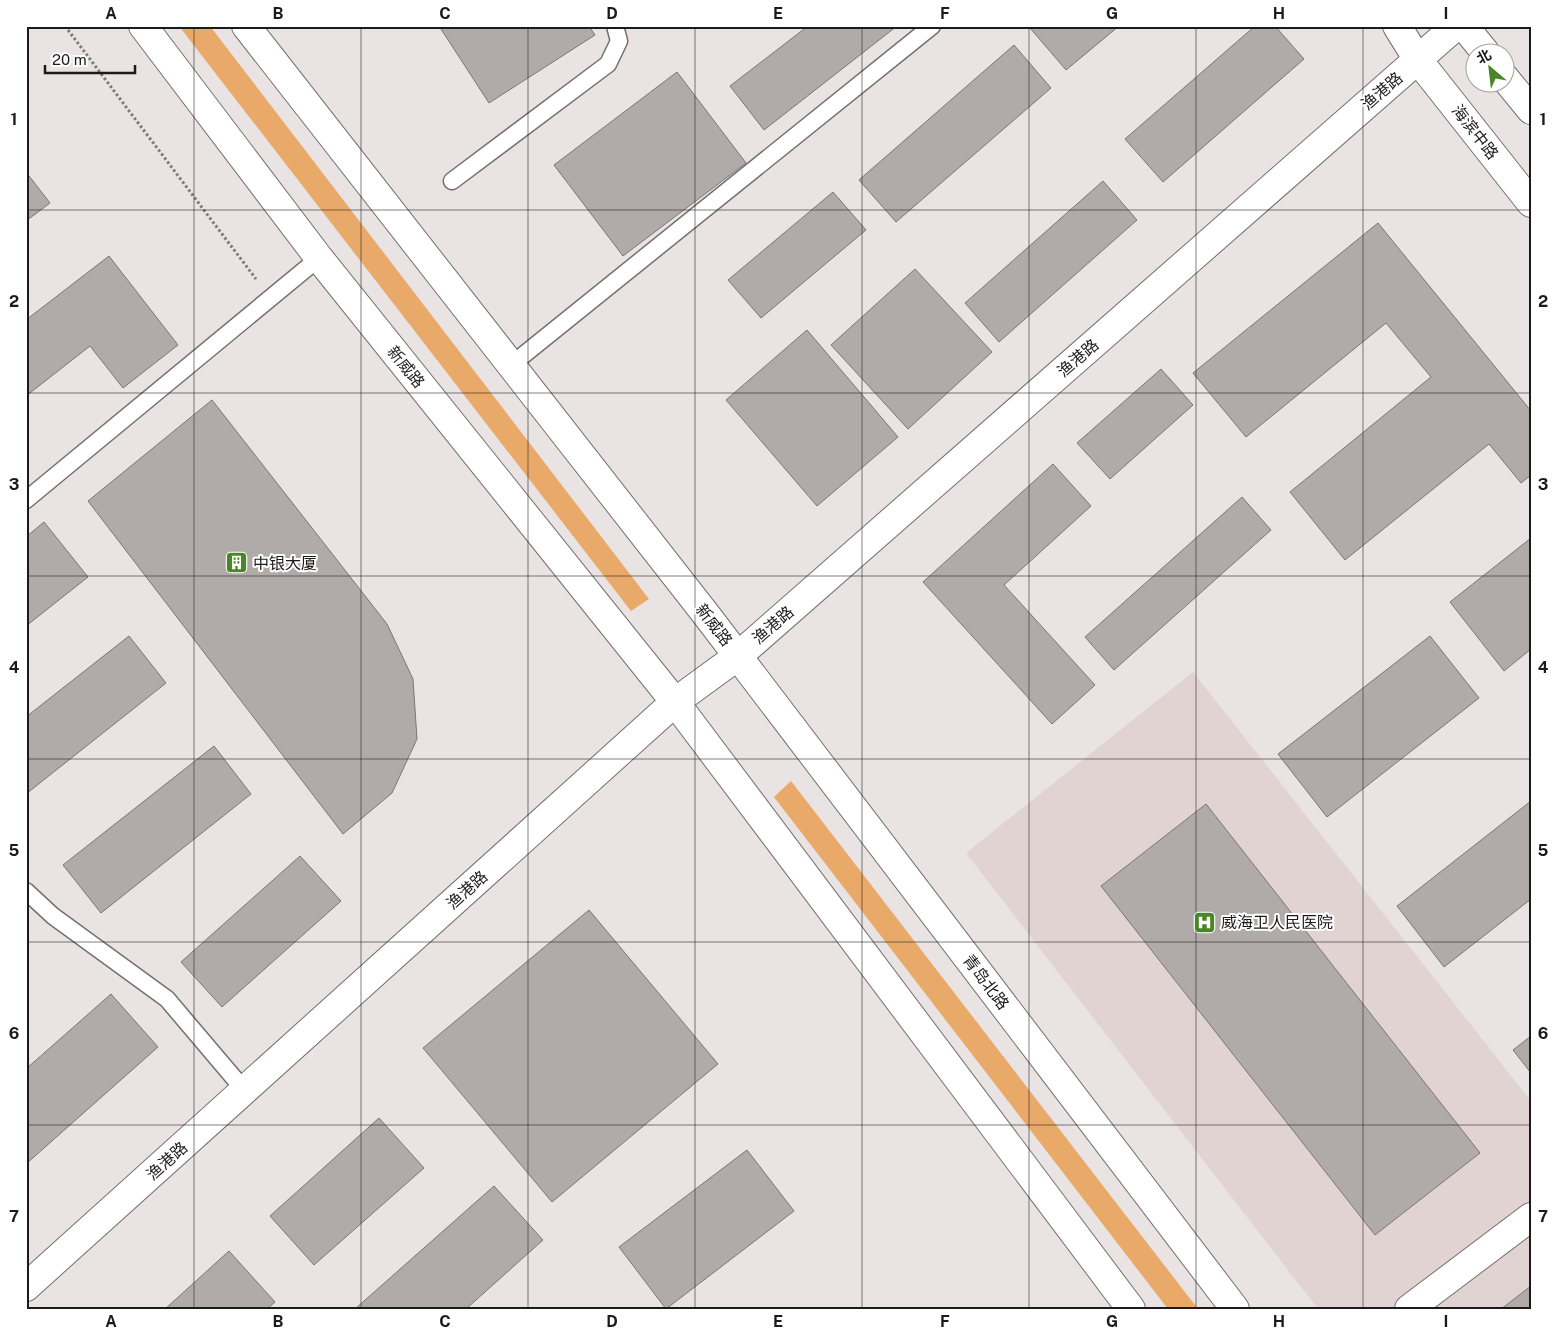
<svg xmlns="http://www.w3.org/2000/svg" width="1557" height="1335" viewBox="0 0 1557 1335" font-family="'Public Sans','Noto Sans SC',sans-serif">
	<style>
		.built { fill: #e2d3d3 }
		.green { fill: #e8a969 }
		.building { fill: #b0aba9; stroke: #7b7674 }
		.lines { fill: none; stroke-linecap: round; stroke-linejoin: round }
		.lane-casing { stroke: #756f6f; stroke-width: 19 }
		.street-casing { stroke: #756f6f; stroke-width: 30 }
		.secondary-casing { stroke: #756f6f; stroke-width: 30 }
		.primary-casing { stroke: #756f6f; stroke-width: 30 }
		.path { stroke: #7d7979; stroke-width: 3; stroke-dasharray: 2.5 2.5; stroke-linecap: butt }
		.lane { stroke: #fff; stroke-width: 16 }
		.street { stroke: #fff; stroke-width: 28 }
		.secondary { stroke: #fff; stroke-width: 28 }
		.primary { stroke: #fff; stroke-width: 28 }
		.grid { fill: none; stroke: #1c1a1a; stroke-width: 1; stroke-opacity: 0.55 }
		.labels { text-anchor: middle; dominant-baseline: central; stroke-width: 4; stroke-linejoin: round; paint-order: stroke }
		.street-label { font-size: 16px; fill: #1c1a1a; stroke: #fff }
		.poi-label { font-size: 16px; fill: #1c1a1a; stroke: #fff; text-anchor: start }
		.neatline { fill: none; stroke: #1c1a1a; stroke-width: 2 }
		.grid-label { font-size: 16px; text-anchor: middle; font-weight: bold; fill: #1c1a1a }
	</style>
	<rect width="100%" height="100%" fill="#e9e3e3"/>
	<polygon class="built" points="1193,672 1531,1101 1531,1309 1318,1309 966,853"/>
	<g class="green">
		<polygon points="179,26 210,26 649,599 631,611"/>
		<polygon points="791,781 1198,1309 1168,1309 774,797"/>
	</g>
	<g class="building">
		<polygon points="439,26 589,26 595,35 489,103"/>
		<polygon points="808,26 897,26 764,130 730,86"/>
		<polygon points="1032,26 1119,26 1066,70 1030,28"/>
		<polygon points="1255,26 1275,26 1304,59 1163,182 1125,139"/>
		<polygon points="1014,45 1051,88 896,222 859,180"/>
		<polygon points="677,72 746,163 623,256 554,165"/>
		<polygon points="26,172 50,203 26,221"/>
		<polygon points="1103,181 1137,220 999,342 965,303"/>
		<polygon points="833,192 866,230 761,318 728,280"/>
		<polygon points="1378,223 1531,411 1531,475 1521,483 1489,444 1345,560 1290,492 1431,377 1386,323 1246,437 1193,373"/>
		<polygon points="109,256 178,345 123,388 90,346 26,396 26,320"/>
		<polygon points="915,269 992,352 908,429 831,345"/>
		<polygon points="807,330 898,437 817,506 726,400"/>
		<polygon points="1161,369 1193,405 1110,479 1077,443"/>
		<polygon points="212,400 387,624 413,679 417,739 392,793 343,834 88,501"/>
		<polygon points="1053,464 1091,506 1004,585 1095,685 1052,724 923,582"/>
		<polygon points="1242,497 1271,530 1114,670 1085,637"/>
		<polygon points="44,522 88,577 26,626 26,537"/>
		<polygon points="1531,538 1531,649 1504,671 1450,602"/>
		<polygon points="129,636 166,683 26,794 26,717"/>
		<polygon points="1430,636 1479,698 1327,817 1278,754"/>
		<polygon points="214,746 251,794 101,913 63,865"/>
		<polygon points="1531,801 1531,899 1444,967 1397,906"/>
		<polygon points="1206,804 1480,1153 1375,1235 1101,886"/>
		<polygon points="300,856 341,901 222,1007 181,962"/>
		<polygon points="589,910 718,1064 552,1202 423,1048"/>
		<polygon points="111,994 158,1047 26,1164 26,1069"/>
		<polygon points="1531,1036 1531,1073 1513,1050"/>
		<polygon points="379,1118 424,1168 314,1265 270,1216"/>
		<polygon points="747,1150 794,1211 666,1309 619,1247"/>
		<polygon points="494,1186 543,1240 466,1309 355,1309"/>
		<polygon points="229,1251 275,1302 267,1309 165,1309"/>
		<polygon points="1531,1286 1531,1309 1501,1309"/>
	</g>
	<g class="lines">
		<defs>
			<g id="lane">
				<polyline points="452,181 608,64 619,41 615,26"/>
				<polyline points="511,365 932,26"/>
				<polyline points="26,500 319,258"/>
				<polyline points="26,891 53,916 167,999 245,1091"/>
			</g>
			<polyline id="street" points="1409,1309 1531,1217"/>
			<polyline id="secondary" points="26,1287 675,702 738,656 1456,26"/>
			<g id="primary">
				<polyline points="143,26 319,258 675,702 1131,1309"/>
				<polyline points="246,26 708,617 1235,1309"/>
				<polyline points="1397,26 1418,60 1531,203"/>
				<polyline points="1464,26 1485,52"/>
				<polyline points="1504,77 1531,110"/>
			</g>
		</defs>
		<use href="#lane" class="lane-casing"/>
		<use href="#street" class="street-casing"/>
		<use href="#secondary" class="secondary-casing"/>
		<use href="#primary" class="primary-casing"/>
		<polyline class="path" points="65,26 256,279"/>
		<use href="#lane" class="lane"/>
		<use href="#street" class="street"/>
		<use href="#secondary" class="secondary"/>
		<use href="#primary" class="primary"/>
	</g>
	<path class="grid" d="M194,26V1309M361,26V1309M528,26V1309M695,26V1309M862,26V1309M1029,26V1309M1196,26V1309M1363,26V1309M26,210H1531M26,393H1531M26,576H1531M26,759H1531M26,942H1531M26,1125H1531"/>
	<defs>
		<symbol id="building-square" viewBox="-11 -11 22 22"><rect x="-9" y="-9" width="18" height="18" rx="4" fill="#498625" stroke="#fff"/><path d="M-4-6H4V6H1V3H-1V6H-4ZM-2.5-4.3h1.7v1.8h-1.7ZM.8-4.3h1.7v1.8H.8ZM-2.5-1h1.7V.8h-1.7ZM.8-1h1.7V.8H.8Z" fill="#fff"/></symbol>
		<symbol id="hospital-square" viewBox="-11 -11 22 22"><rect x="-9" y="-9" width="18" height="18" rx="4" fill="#498625" stroke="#fff"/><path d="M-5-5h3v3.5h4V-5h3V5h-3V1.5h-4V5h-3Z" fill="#fff"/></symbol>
	</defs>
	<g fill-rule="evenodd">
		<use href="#building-square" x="224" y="550" width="25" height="25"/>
		<use href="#hospital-square" x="1192" y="910" width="25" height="25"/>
	</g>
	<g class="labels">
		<g class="street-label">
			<text transform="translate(1382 91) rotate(-41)">渔港路</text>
			<text transform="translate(1475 132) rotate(52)">海滨中路</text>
			<text transform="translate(1078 358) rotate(-41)">渔港路</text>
			<text transform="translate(406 367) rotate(51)">新威路</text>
			<text transform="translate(714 625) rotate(52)">新威路</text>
			<text transform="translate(773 625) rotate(-41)">渔港路</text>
			<text transform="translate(467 890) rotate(-42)">渔港路</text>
			<text transform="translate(986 982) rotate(53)">青岛北路</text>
			<text transform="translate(167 1161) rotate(-42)">渔港路</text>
		</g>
		<g class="poi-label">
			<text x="253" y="563">中银大厦</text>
			<text x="1221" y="922">威海卫人民医院</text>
		</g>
	</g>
	<rect width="1557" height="1335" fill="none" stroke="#ffffff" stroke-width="55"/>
	<g transform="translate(1490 68) rotate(332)"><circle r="24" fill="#ffffff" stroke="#a4a3a3"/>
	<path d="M0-4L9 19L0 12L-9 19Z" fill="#498625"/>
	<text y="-8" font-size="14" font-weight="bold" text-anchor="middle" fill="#1c1a1a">北</text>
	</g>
	<path d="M45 65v8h90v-8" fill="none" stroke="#1c1a1a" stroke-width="2.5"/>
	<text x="52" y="65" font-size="15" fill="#1c1a1a" stroke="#ffffff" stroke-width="4" paint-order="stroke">20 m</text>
	<rect x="28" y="28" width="1502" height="1280" class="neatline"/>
	<g class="grid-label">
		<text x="111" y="19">A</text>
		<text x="278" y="19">B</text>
		<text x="445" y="19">C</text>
		<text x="612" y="19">D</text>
		<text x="778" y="19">E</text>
		<text x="945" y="19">F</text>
		<text x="1112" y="19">G</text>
		<text x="1279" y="19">H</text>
		<text x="1446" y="19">I</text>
		<text x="14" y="125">1</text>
		<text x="1543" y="125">1</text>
		<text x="14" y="307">2</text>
		<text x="1543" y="307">2</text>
		<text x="14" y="490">3</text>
		<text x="1543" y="490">3</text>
		<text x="14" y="673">4</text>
		<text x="1543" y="673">4</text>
		<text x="14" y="856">5</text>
		<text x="1543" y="856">5</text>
		<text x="14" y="1039">6</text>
		<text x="1543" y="1039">6</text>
		<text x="14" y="1222">7</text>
		<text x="1543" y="1222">7</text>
		<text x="111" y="1327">A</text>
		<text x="278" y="1327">B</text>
		<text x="445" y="1327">C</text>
		<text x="612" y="1327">D</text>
		<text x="778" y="1327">E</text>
		<text x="945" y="1327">F</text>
		<text x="1112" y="1327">G</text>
		<text x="1279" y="1327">H</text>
		<text x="1446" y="1327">I</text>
	</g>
</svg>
